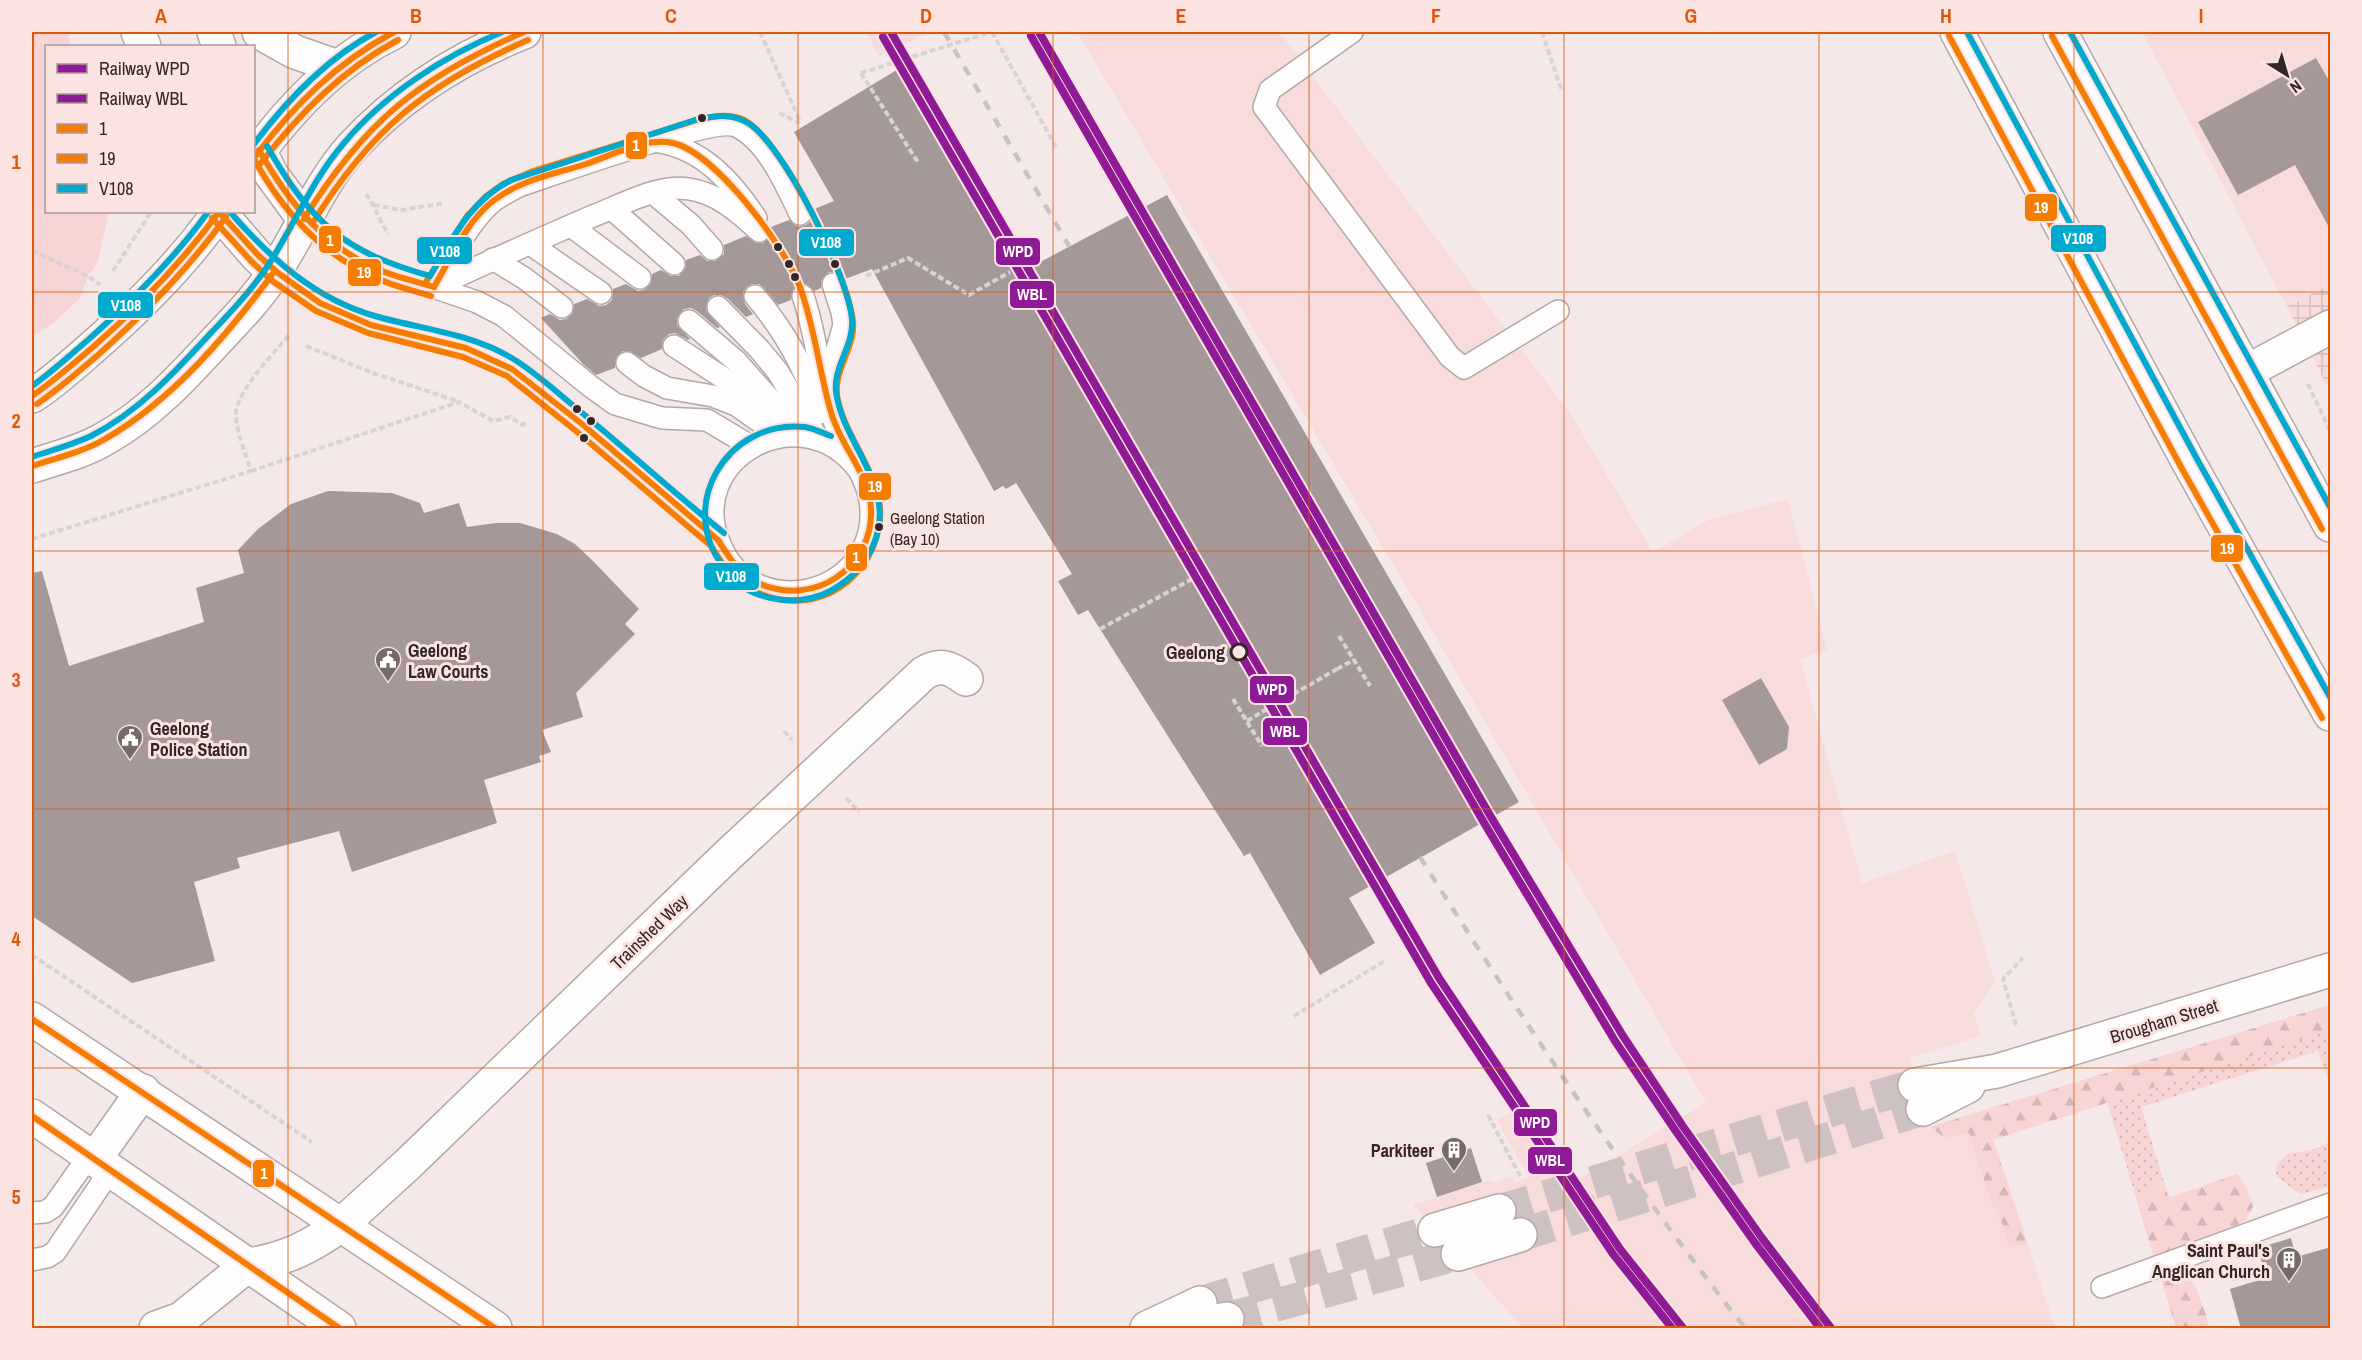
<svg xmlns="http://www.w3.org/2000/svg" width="2362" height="1360" viewBox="0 0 2362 1360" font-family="'Archivo Narrow',sans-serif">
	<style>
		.built { fill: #f8dcdb }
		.industrial { fill: url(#industrial-grid) }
		.grass { fill: url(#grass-dots) }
		.forest { fill: url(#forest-firs) }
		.park { fill: #f7d5d4 }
		.building { fill: #a49998 }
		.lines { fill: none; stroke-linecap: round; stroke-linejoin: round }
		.street-tunnel { stroke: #cec1c1; stroke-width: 33; stroke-dasharray: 33 16; stroke-linecap: butt }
		.lane-casing { stroke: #b3a8a8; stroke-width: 24 }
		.street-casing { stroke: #b3a8a8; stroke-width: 36 }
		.secondary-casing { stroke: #b3a8a8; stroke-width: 36 }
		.highway-casing { stroke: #b3a8a8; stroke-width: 36 }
		.path { stroke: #d7d3d3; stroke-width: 4; stroke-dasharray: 6 3; stroke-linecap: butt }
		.lane { stroke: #fefcfc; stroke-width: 21 }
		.street { stroke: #fefcfc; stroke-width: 33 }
		.secondary { stroke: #fefcfc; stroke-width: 33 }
		.highway { stroke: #fefcfc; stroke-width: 33 }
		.rail { stroke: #c7c3c3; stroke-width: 4.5; stroke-dasharray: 10 10; stroke-linecap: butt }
		.path-bridge { stroke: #d7d3d3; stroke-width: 4; stroke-dasharray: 6 3; stroke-linecap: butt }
		.bus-1-casing { stroke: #fbe3e2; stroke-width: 10 }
		.bus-2-casing { stroke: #fbe3e2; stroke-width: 10 }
		.bus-3-casing { stroke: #fbe3e2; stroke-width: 10 }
		.bus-1 { stroke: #f57d02; stroke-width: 6 }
		.bus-2 { stroke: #f57d02; stroke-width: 6 }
		.bus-3 { stroke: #00a9ce; stroke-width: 6 }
		.rail-1-casing { stroke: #fbe3e2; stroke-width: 12 }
		.rail-2-casing { stroke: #fbe3e2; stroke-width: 12 }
		.rail-1 { stroke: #8f1a95; stroke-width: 8 }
		.rail-2 { stroke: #8f1a95; stroke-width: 8 }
		.grid { fill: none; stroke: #df560d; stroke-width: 1.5; stroke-opacity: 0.55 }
		.bus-dot { fill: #322726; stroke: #fbe3e2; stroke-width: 2 }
		.stop-dot { fill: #fbe3e2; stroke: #322726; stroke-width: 3 }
		.labels { text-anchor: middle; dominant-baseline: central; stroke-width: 6; stroke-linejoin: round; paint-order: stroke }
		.bus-label { font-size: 16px; fill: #322726; stroke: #fbe3e2; text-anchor: start }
		.poi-label { font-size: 18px; font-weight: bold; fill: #322726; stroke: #fbe3e2; text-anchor: start }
		.stop-label { font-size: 18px; font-weight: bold; fill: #322726; stroke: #fbe3e2; text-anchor: end }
		.street-label { font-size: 18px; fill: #322726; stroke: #fbe3e2 }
		.line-badge { stroke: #fbe3e2; stroke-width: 2 }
		.badge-label { font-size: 16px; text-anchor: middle; font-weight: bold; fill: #fff }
		.neatline { fill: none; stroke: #df560d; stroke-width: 2 }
		.grid-label { font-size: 20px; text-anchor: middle; font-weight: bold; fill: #df560d }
	</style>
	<defs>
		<pattern id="industrial-grid" width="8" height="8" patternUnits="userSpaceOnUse" patternTransform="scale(1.5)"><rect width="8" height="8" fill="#f8dcdb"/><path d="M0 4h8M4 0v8" fill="none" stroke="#d5bdbc"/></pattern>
		<pattern id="grass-dots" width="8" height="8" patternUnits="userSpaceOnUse" patternTransform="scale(1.5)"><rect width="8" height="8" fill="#f7d5d4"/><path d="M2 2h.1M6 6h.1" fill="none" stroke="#d4b7b6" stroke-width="1.8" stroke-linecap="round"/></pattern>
		<pattern id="forest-firs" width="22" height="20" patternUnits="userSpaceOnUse" patternTransform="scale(1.5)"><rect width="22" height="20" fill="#f7d5d4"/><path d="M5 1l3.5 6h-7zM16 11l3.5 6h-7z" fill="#d4b7b6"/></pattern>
	</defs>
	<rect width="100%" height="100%" fill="#f5e8e8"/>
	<g class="built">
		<polygon points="866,32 930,32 879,56"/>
		<polygon points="1077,32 1279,32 1572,416 1653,552 1708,520 1788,499 1827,650 1800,659 1862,883 1955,851 1995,981 1974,1014 1981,1036 1910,1058 1930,1127 1984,1110 2055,1328 1523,1328 1413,1205 1490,1180 1494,1183 1511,1177 1515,1182 1528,1177 1497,1120 1512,1112 1565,1187 1706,1103 1419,608"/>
		<polygon points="2142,32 2330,32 2330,284 2287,307"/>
	</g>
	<polygon class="industrial" points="2330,284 2330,392 2287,307"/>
	<g class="grass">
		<polygon points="2330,1005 2330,1086 2318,1051 2141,1107 2169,1198 2237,1174 2243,1181 2253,1206 2246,1220 2154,1257 2107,1102 1993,1140 1984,1110"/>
		<polygon points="2330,1143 2330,1187 2300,1194 2276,1176 2276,1165 2287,1154 2312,1150"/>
	</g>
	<g class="forest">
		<polygon points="2330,1005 2330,1030 1993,1140 2028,1246 2009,1246 2001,1220 1991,1202 1969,1133 1945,1138 1930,1127"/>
		<polygon points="2237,1174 2243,1181 2253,1206 2246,1220 2213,1238 2154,1257 2137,1201 2151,1185 2163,1180 2169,1198"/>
		<polygon points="2184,1273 2197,1289 2209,1324 2196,1328 2176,1328 2160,1276"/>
	</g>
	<polygon class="park" points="32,32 67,32 71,46 46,46 46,212 109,212 98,261 88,276 80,298 53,323 32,337"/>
	<g class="building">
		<polygon points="2316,58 2331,84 2331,231 2295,165 2238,195 2198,122"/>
		<polygon points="900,68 1027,269 1167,195 1519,802 1349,898 1375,943 1320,975 1250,853 1244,856 1088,610 1078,615 1058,581 1072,574 1016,483 1006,489 1003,486 994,491 872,269 845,279 836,272 829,272 821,281 821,288 814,291 806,284 799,284 791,293 791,300 778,305 764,288 759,284 752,284 747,287 743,292 745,304 753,314 746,317 727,298 721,295 714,295 709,298 706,310 720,327 717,328 697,311 691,308 684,309 677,318 677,325 690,339 688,340 675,333 669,334 663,340 662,349 641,358 629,351 623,351 617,356 615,368 596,375 583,364 541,318 550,314 560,320 566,319 572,314 574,304 587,299 599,306 606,305 612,300 613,289 626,284 638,291 644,290 650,285 652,274 661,270 671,276 679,276 686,267 686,260 700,255 707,261 715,261 724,254 724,245 746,236 756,243 763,243 771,234 771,227 789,220 798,227 806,225 811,221 812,210 834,201 794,132"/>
		<polygon points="328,491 392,493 420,503 424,513 459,503 467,527 496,523 520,523 557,534 575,544 593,561 639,609 625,624 635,634 576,693 583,717 542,730 551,752 539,756 541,762 484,780 497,823 352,872 339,831 237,858 240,868 194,882 215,961 132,983 32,916 32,573 42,571 69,666 204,622 196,588 244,573 238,550 258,529 291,504"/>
		<polygon points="1761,678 1789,727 1787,749 1759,765 1722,700"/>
		<polygon points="1471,1148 1482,1182 1437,1197 1426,1163"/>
		<polygon points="2291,1238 2296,1257 2331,1247 2331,1329 2241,1329 2230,1289 2266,1278 2258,1248"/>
	</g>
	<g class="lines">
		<g class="street-tunnel">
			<polyline points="1499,1211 1915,1085"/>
			<polyline points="1520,1235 1923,1109"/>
			<polyline points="1200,1303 1435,1230"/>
			<polyline points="1227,1319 1458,1254"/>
		</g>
		<defs>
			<g id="lane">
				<polyline points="1352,32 1270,90 1264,107 1450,357 1464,368 1558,311"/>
				<path d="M659,142C703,149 732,182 756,218"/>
				<polyline points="653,193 691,225 712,249"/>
				<polyline points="612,209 674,264"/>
				<polyline points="304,219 333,243 366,264 477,302 504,316 590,386 615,404 662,418 707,420 752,447"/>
				<polyline points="571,226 640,278"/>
				<polyline points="530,244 601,293"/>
				<polyline points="493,259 524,278 562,307"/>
				<path d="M274,272C312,302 353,322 400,332C428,338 457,342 484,354C513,367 537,388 562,408C615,450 665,498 718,540"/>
				<path d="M434,287C451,260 467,224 491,203C499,196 510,191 519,186C552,175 713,117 736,126C767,140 786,185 800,214"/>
				<path d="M434,287C487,262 540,239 593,216C622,205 658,184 689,189C717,193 739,212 759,231"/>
				<path d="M755,296C785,331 806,370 820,413"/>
				<path d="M803,296C818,338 819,387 837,428C849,456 871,481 871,512C873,570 812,607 760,586C741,578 727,562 720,544C683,460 800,393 858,469"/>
				<polyline points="718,307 760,350 778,372 818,439"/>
				<polyline points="689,321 736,361 793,425 806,436"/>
				<polyline points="674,346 745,392 770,416"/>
				<polyline points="627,363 644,376 667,388 713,396 736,405 780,436"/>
				<polyline points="826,388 844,325 842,312 833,284"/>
				<polyline points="32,1213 45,1212 53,1207 89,1156"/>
				<polyline points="32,1260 47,1257 55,1252 110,1171"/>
				<polyline points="2102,1287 2330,1204"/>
			</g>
			<g id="street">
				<polyline points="138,32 144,46"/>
				<polyline points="214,32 219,46"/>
				<polyline points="259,32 295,52 338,67"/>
				<polyline points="2246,372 2330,327"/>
				<polyline points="1915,1085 1997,1071 2330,970"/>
				<polyline points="1923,1109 1968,1086"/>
				<path d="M341,1225L408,1164L728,855L924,673C941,663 951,668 966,679"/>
				<polyline points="1435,1230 1499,1211"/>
				<polyline points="1458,1254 1520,1235"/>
				<polyline points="156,1328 181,1319 248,1265"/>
				<polyline points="1147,1328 1200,1303"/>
				<polyline points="1177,1328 1227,1319"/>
			</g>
			<g id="secondary">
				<polyline points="259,150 271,174 304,219"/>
				<path d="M254,158C291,107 337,59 394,32"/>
				<polyline points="219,212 257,256 274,272"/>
				<path d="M32,396C51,384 69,368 86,353C136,310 182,265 219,212"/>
				<path d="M32,466C56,458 82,452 104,439C148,415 183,377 217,340C238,318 259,296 275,271C302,230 319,184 352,147C400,95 459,58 524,32"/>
				<polyline points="32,1019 495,1328"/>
				<polyline points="32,1116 339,1328"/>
				<polyline points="94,1160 143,1091"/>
				<path d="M248,1265C287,1259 310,1247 341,1225"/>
			</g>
			<g id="highway">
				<polyline points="1957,32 2189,463 2330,714"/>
				<polyline points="2060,32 2330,525"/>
			</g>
		</defs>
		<use href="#lane" class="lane-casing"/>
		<use href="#street" class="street-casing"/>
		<use href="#secondary" class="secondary-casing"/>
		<use href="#highway" class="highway-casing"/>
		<g class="path">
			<polyline points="760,32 800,121"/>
			<polyline points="992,32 1056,147"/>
			<polyline points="1542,32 1561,89"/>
			<polyline points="861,73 919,164"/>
			<polyline points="779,113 800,123"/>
			<path d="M366,194C376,207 379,222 389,234"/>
			<polyline points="374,205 402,210 445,203"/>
			<polyline points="32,251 88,276 100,285"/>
			<polyline points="113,271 151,212"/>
			<polyline points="866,276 908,258 969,295 1010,272"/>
			<polyline points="306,346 373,373 457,401"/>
			<polyline points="2308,384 2330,431"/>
			<polyline points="251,471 459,402 493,421 510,417 522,425 527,422"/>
			<path d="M32,539L251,471C246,454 237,434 236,416C234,393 275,352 290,334"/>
			<polyline points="1100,629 1192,579"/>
			<polyline points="1339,636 1370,686"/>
			<polyline points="1337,669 1354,660"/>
			<polyline points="1233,699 1262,746"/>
			<polyline points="1247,721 1262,712"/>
			<polyline points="784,731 792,740"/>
			<polyline points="846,798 859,812"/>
			<polyline points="32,955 312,1142"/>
			<polyline points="1294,1016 1386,960"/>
			<polyline points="2016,1025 2003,979 2023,958"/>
			<polyline points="1488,1115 1521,1178"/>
		</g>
		<use href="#lane" class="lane"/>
		<use href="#street" class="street"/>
		<use href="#secondary" class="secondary"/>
		<use href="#highway" class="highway"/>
		<g class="rail">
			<polyline points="944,32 1069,246"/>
			<path d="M1420,857C1522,1019 1627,1178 1745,1328"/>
		</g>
		<g class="path-bridge">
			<polyline points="861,73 991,32"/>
			<polyline points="1262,712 1337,669"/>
		</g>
		<defs>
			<g id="bus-1">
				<path d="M259,150C288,201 322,245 377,269C395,277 415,281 434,287"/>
				<path d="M254,158C293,106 336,63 394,32"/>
				<path d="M219,212L258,255L278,273L320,303L371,325L466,348L512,369L582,424L718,540C729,557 740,576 760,584C814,607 874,568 871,508C869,473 840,446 831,412C819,371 815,328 800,287C785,247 716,153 673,143C644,137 613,155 586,164C555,174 520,180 493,201C466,222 451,258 434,287"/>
				<path d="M304,219C364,122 420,77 524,32"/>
				<path d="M32,396C54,381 73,364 93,347C140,306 182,262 219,212"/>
				<path d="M32,466C56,458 83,452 105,439C173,400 228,334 274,272"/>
				<polyline points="32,1019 495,1328"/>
				<polyline points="32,1116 339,1328"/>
			</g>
			<g id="bus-2">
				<polyline points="1949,36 2181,467 2322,718"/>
				<polyline points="2052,36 2322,529"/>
				<path d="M254,159C282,210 319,253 374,277C392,286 412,290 431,296"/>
				<path d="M261,163C300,113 342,70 398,40"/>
				<path d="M212,218L251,261L271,280L316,311L368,333L463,357L507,376L576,431L711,546C722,563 732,580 750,589C806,619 867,589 879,527C888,481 847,443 838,400C831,372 856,348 853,321C848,277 783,140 744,120C730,113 715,116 700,119L533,171L503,184L485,197L467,216L426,282"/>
				<path d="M312,224C371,129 425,85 528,40"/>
				<path d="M37,404C59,389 78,372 98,355C145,313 189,268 226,217"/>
			</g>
			<g id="bus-3">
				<polyline points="1967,32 2197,459 2330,697"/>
				<polyline points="2070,32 2330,507"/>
				<path d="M254,144C287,100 327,58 376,32"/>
				<path d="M267,146C311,223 344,252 430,276C452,239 470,201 511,180L698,119C716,116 732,113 748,123C784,145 849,277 852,320C854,345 833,367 836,392C843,444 894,483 876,538C869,559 858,573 840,585C817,602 786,604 760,595C746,591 735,581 726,570C674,508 726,419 805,427C813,428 823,433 831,436"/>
				<path d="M230,212C270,258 315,299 375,316C420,329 469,333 510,357C533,370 554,390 575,407C625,448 673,492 724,533"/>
				<path d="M32,386C52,372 70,355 89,339C133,300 174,259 208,212"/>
				<path d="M32,457C52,450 72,445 91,436C138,412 174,373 208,336C229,314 250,292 267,267C294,226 312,180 344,143C385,94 444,56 502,32"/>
			</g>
		</defs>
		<use href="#bus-1" class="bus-1-casing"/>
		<use href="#bus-2" class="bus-2-casing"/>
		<use href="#bus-3" class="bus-3-casing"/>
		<use href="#bus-1" class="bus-1"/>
		<use href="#bus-2" class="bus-2"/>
		<use href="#bus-3" class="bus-3"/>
		<defs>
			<g id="rail-1">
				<polyline points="891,32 1439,978 1620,1249 1683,1328"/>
				<polyline points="1039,32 1491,817 1623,1036 1682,1125 1762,1238 1831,1328"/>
			</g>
			<g id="rail-2">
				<polyline points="1031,36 1483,821 1615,1041 1675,1130 1755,1243 1820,1328"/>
				<polyline points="883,37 1431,983 1613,1254 1672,1328"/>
			</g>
		</defs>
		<use href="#rail-1" class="rail-1-casing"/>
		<use href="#rail-2" class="rail-2-casing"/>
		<use href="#rail-1" class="rail-1"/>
		<use href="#rail-2" class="rail-2"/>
	</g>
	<path class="grid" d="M288,32V1328M543,32V1328M798,32V1328M1053,32V1328M1309,32V1328M1564,32V1328M1819,32V1328M2074,32V1328M32,292H2330M32,551H2330M32,809H2330M32,1068H2330"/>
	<defs>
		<symbol id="civic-pin" viewBox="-11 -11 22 30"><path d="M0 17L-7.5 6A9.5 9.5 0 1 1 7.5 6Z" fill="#766b6a" stroke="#fbe3e2"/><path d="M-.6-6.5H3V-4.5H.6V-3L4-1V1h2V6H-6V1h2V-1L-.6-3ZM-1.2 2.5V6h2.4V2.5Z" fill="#fff"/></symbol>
		<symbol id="building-pin" viewBox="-11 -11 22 30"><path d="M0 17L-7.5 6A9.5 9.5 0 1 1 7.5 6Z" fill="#766b6a" stroke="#fbe3e2"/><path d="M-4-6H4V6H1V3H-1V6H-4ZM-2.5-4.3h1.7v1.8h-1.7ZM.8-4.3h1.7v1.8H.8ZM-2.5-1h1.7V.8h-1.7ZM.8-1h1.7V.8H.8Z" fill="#fff"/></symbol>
	</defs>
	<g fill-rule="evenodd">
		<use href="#civic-pin" x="373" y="645" width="30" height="40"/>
		<use href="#civic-pin" x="115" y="723" width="30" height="40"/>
		<use href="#building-pin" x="1439" y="1135" width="30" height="40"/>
		<use href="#building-pin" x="2274" y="1245" width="30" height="40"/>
	</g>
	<g class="bus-dot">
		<circle cx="702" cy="118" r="5"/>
		<circle cx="778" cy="247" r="5"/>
		<circle cx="789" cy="264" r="5"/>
		<circle cx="835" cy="264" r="5"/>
		<circle cx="795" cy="277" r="5"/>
		<circle cx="577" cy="409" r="5"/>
		<circle cx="591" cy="421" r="5"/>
		<circle cx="584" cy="438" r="5"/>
		<circle cx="879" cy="527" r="5"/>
	</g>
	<circle class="stop-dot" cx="1239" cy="652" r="8"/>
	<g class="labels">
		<g class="bus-label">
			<text x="890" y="518">Geelong Station<tspan x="890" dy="21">(Bay 10)</tspan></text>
		</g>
		<g class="poi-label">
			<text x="408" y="650">Geelong<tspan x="408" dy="21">Law Courts</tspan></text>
			<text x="150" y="728">Geelong<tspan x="150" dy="21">Police Station</tspan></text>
			<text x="1434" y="1150" text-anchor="end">Parkiteer</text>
			<text x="2270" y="1250" text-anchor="end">Saint Paul's<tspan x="2270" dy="21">Anglican Church</tspan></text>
		</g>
		<g class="stop-label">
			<text x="1225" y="652">Geelong</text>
		</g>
		<g class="street-label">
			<text transform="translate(649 932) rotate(-44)">Trainshed Way</text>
			<text transform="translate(2164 1021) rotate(-17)">Brougham Street</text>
		</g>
	</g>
	<g class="line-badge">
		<rect x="625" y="131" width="23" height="29" rx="6" fill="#f57d02"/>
		<rect x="2024" y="193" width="34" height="29" rx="6" fill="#f57d02"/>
		<rect x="2050" y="224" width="57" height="29" rx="6" fill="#00a9ce"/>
		<rect x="318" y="225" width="24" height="29" rx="6" fill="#f57d02"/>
		<rect x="798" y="228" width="57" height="29" rx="6" fill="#00a9ce"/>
		<rect x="416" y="236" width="57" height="29" rx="6" fill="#00a9ce"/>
		<rect x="995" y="237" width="46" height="29" rx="6" fill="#8f1a95"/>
		<rect x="347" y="258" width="35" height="29" rx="6" fill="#f57d02"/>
		<rect x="1009" y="280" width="46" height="29" rx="6" fill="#8f1a95"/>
		<rect x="97" y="291" width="57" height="28" rx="6" fill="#00a9ce"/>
		<rect x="858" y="472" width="34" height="29" rx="6" fill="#f57d02"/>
		<rect x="2210" y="534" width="34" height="29" rx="6" fill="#f57d02"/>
		<rect x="845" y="543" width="23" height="29" rx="6" fill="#f57d02"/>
		<rect x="703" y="562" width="57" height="29" rx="6" fill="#00a9ce"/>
		<rect x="1249" y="675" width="46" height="29" rx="6" fill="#8f1a95"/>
		<rect x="1262" y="717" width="46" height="29" rx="6" fill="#8f1a95"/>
		<rect x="1513" y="1108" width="45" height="29" rx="6" fill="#8f1a95"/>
		<rect x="1527" y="1146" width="46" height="29" rx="6" fill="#8f1a95"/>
		<rect x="252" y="1159" width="23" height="29" rx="6" fill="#f57d02"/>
	</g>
	<g class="badge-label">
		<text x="636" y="151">1</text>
		<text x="2041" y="213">19</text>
		<text x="2078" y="244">V108</text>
		<text x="330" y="246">1</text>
		<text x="826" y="248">V108</text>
		<text x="445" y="257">V108</text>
		<text x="1018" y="257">WPD</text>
		<text x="364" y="278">19</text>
		<text x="1032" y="300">WBL</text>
		<text x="126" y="311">V108</text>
		<text x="875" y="492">19</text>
		<text x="2227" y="554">19</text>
		<text x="856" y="563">1</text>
		<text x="731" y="582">V108</text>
		<text x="1272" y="695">WPD</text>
		<text x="1285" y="737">WBL</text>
		<text x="1535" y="1128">WPD</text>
		<text x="1550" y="1166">WBL</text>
		<text x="264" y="1179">1</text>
	</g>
	<rect width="2362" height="1360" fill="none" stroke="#fbe3e2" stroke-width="66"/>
	<rect x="45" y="45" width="210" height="168" fill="#fbe3e2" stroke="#ab9897" stroke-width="1.5"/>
	<rect x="57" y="64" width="30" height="9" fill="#8f1a95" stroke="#ab9897" stroke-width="1.5"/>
	<text x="99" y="75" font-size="18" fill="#322726">Railway WPD</text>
	<rect x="57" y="94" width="30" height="9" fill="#8f1a95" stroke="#ab9897" stroke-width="1.5"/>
	<text x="99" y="105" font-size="18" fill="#322726">Railway WBL</text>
	<rect x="57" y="124" width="30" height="9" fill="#f57d02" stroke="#ab9897" stroke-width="1.5"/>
	<text x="99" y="135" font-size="18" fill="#322726">1</text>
	<rect x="57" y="154" width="30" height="9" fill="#f57d02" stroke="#ab9897" stroke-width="1.5"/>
	<text x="99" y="165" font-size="18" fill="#322726">19</text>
	<rect x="57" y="184" width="30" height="9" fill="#00a9ce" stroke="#ab9897" stroke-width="1.5"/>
	<text x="99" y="195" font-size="18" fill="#322726">V108</text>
	<g transform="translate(2287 75) rotate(143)" stroke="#fbe3e2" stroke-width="4.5" paint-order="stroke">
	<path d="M0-4.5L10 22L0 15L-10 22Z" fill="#322726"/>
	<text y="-9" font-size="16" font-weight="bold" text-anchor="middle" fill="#322726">N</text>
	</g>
	<rect x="33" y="33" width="2296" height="1294" class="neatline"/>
	<g class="grid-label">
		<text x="161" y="23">A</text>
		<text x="416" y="23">B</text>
		<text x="671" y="23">C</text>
		<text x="926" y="23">D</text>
		<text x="1181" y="23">E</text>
		<text x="1436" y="23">F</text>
		<text x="1691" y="23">G</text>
		<text x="1946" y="23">H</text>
		<text x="2201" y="23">I</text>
		<text x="16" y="169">1</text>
		<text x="16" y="428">2</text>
		<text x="16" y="687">3</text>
		<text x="16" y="946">4</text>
		<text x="16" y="1204">5</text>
	</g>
</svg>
